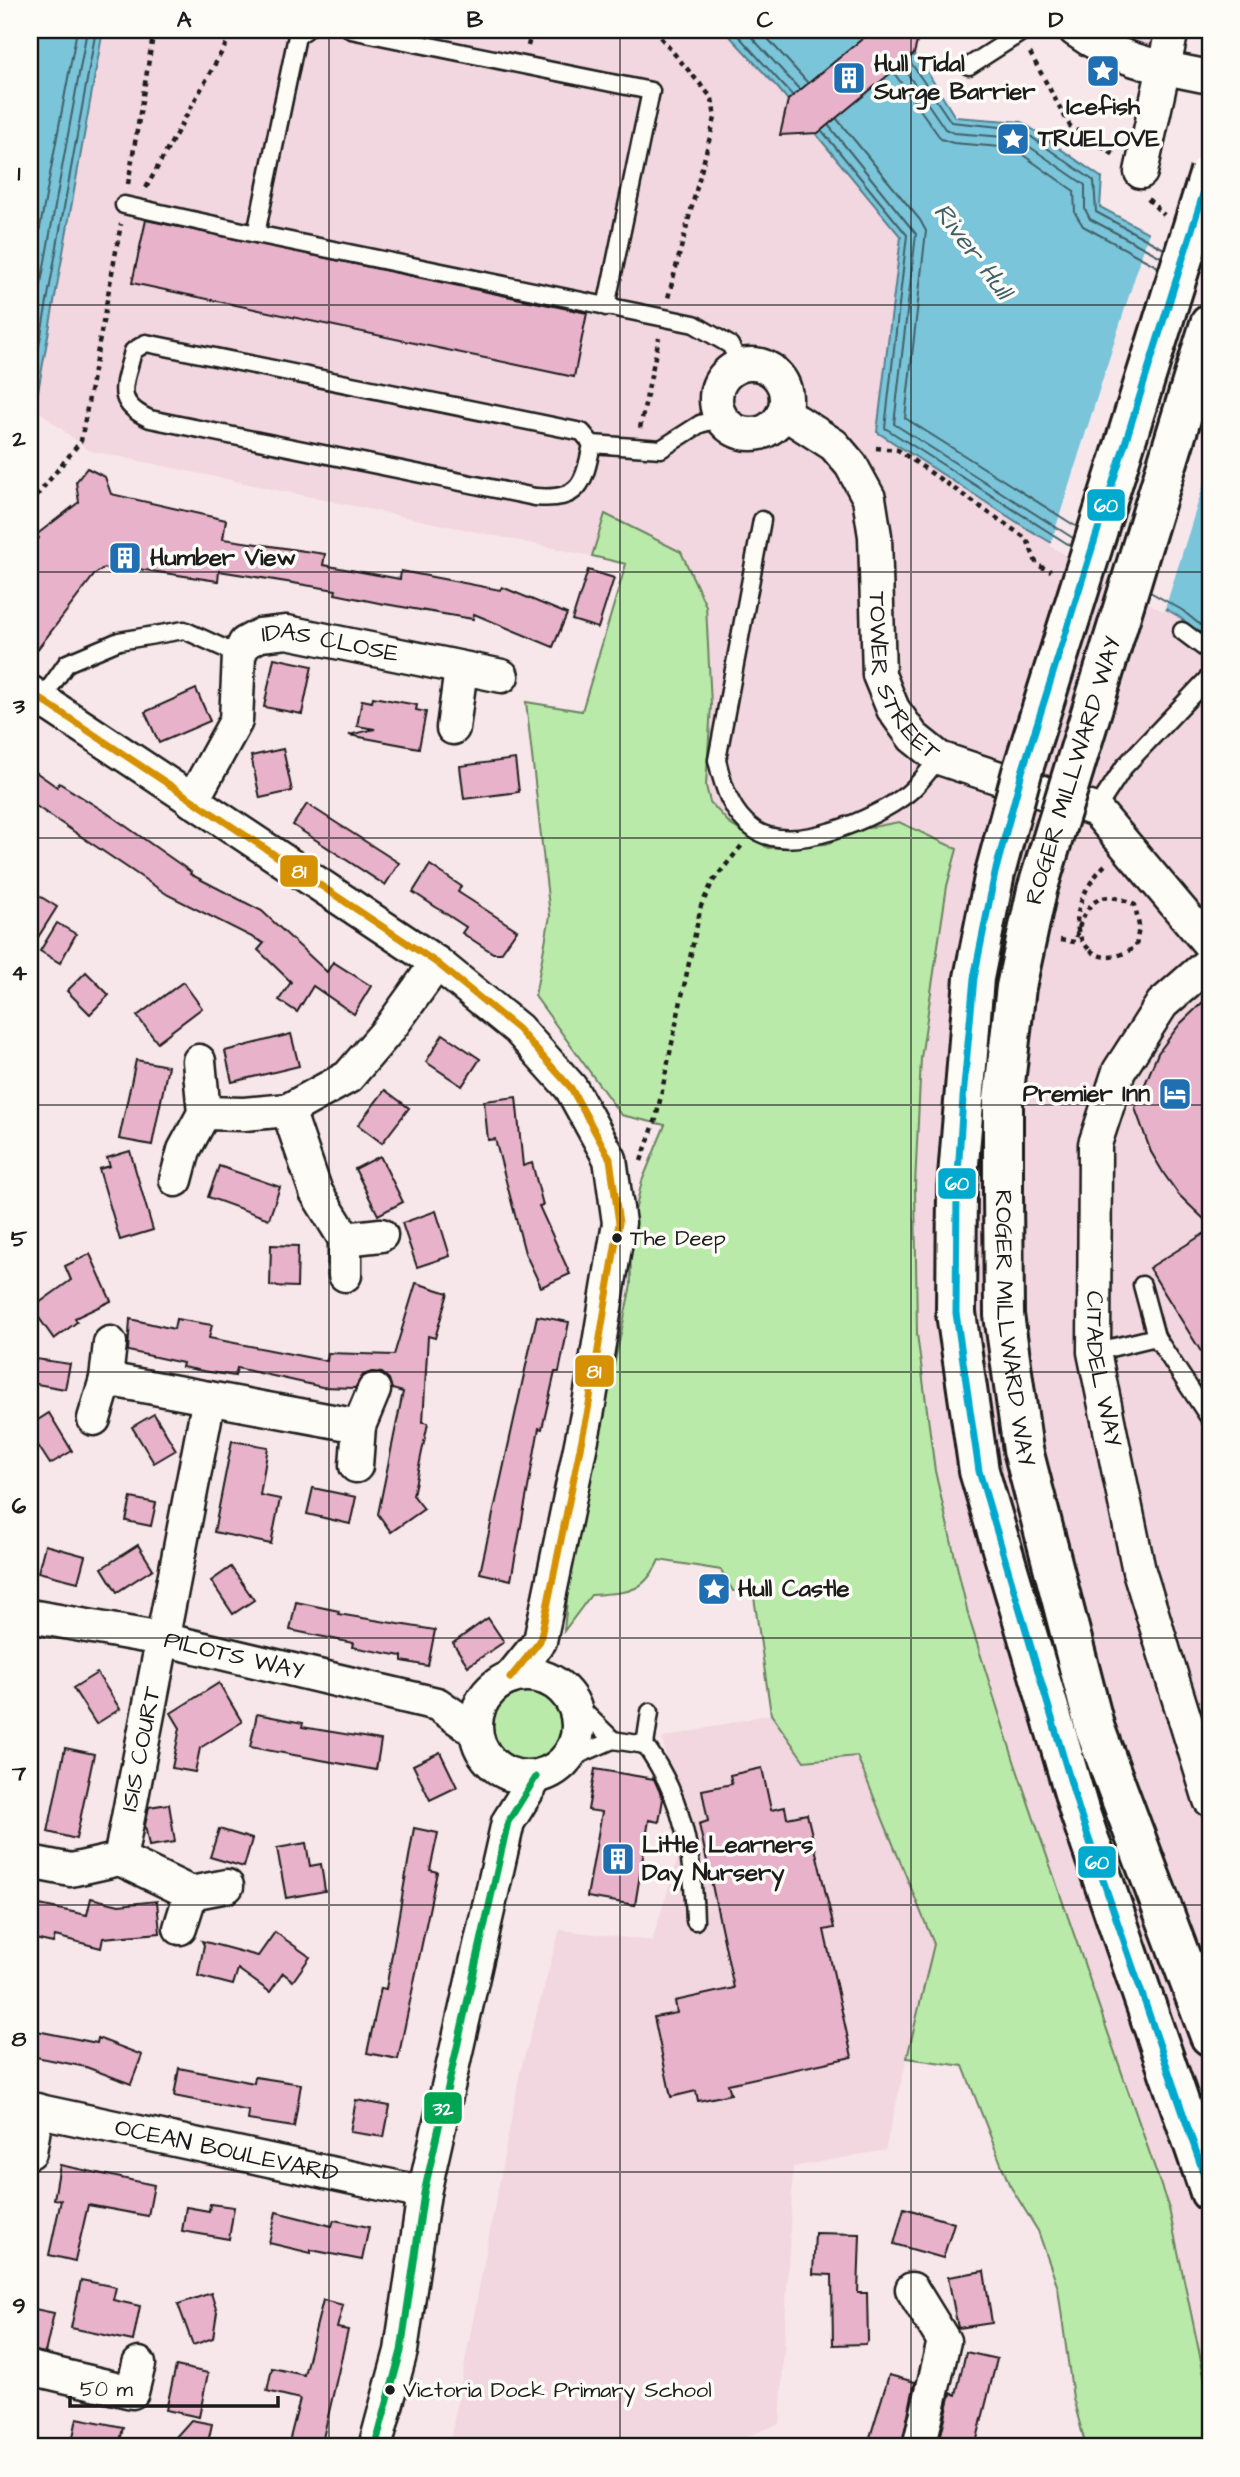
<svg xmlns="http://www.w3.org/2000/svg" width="1240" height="2477" viewBox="0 0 1240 2477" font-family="'Architects Daughter',sans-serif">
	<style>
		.built { fill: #f2d6e0 }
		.green { fill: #baeaa9; stroke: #6b8362; stroke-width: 2 }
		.water { fill: #7ac5da; stroke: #54818e; stroke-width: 2 }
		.pier { fill: #f7e6ea }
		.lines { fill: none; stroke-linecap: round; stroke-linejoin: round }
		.shore { stroke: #426068; stroke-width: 2 }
		.building { fill: #e8b2ca; stroke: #1c1c1c; stroke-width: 2 }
		.service-casing { stroke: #1c1c1c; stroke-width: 21 }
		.minor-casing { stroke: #1c1c1c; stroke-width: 37 }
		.trunk-casing { stroke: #1c1c1c; stroke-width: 44 }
		.path { stroke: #1c1c1c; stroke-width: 4.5; stroke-dasharray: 5 5; stroke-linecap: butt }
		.service { stroke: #fdfcf7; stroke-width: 16 }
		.minor { stroke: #fdfcf7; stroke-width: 32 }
		.trunk { stroke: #fdfcf7; stroke-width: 38 }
		.trunk-bridge-casing { stroke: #1c1c1c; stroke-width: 44; stroke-linecap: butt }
		.path-bridge { stroke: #1c1c1c; stroke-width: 4.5; stroke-dasharray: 5 5; stroke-linecap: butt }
		.trunk-bridge { stroke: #fdfcf7; stroke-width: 38 }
		.bus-1-casing { stroke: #fdfcf7; stroke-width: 12 }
		.bus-2-casing { stroke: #fdfcf7; stroke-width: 12 }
		.bus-3-casing { stroke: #fdfcf7; stroke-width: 12 }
		.bus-1 { stroke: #00a9ce; stroke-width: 7 }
		.bus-2 { stroke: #d69104; stroke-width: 7 }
		.bus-3 { stroke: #00a651; stroke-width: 7 }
		.grid { fill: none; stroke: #1c1c1c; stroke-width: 2; stroke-opacity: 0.55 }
		.bus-dot { fill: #1c1c1c; stroke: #fdfcf7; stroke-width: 2.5 }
		.labels { text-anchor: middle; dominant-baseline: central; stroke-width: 7; stroke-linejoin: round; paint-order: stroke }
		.bus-label { font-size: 22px; fill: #1c1c1c; stroke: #fdfcf7; text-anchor: start }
		.poi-label { font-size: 24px; font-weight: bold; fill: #1c1c1c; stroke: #fdfcf7; text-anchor: start }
		.street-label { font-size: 24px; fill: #1c1c1c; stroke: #fdfcf7 }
		.water-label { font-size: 26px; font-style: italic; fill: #426068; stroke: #fdfcf7 }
		.line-badge { stroke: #fdfcf7; stroke-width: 2.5 }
		.badge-label { font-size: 19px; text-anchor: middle; font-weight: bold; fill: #fff }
		.neatline { fill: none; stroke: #1c1c1c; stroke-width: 2.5 }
		.grid-label { font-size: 23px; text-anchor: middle; font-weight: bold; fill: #1c1c1c }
	</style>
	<rect width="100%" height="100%" fill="#f7e6ea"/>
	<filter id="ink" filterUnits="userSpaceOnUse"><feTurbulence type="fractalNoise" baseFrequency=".0143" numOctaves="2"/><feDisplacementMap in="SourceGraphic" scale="14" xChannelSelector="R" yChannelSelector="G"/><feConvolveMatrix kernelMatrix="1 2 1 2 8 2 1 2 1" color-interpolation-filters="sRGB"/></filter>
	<g filter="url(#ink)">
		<g class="built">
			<polygon points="103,30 724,30 778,88 901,237 877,432 1026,528 1178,616 1210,642 1210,2403 1169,2209 1015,1764 969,1618 935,1471 917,1334 915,1186 921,1058 947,886 957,849 867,828 826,844 767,848 731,825 710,802 706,786 711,705 706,606 681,552 605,514 592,556 88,450 35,408"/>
			<polygon points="1099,30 1160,30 1152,54"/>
			<polygon points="771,1714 804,1761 856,1756 934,1944 885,2150 793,2167 780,2423 723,2447 449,2447 520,2073 560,1930 652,1941 679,1855 663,1738"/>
		</g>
		<g class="green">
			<path d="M605,514L681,552L706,606L711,705L706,786L710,802L731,825L768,848L826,844L867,828L899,822L957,849L947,886L921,1058L915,1186L917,1334L935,1471L969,1618L1015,1764L1169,2209L1210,2403V2447H1086L1073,2398L1058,2288L1038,2231L1009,2184L963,2066L907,2058L934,1944L857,1756L804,1761L771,1714L753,1590L733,1591L721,1570L659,1560C643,1595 626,1592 591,1595L564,1631L569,1581L631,1285L630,1233L642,1181L665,1125L621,1115L535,996L550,916L526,702L582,711L626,564L592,556Z"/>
			<circle cx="527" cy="1727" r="35"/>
		</g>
		<g class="water">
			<polygon points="30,30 103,30 35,408 30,414"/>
			<polygon points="724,30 894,30 926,70 955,117 1022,122 1102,178 1100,207 1210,266 1210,642 1178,616 1026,528 877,432 901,237 778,88"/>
		</g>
		<polygon class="pier" points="1150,229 1210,262 1210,464 1164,612 1050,546"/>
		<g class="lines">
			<g class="shore">
				<polyline points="733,30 792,95"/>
				<polyline points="745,30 799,89"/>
				<polyline points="760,30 807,82"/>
				<polyline points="909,60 951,122 1020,129 1094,181 1096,212 1164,249"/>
				<polyline points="902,66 945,129 954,133 1017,138 1085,185 1085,209 1090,219 1161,257"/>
				<polyline points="894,73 941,139 953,143 1013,148 1074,191 1075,213 1083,226 1158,267"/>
				<polyline points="837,119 920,220 926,231 905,418 1077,527"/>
				<polyline points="829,126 916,234 894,424 1073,538"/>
				<polyline points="823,132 907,235 885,428 1071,546"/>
				<polyline points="30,281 77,30"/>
				<polyline points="30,344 87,30"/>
				<polyline points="30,396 96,30"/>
				<polyline points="1150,592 1182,610 1210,633"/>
			</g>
		</g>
		<g class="building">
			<polygon points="873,30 920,30 914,54 818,133 780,135 788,100"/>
			<polygon points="146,220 587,313 574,377 132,283"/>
			<polygon points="87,468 105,477 111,494 226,520 223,539 325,554 323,565 400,579 401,571 500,590 502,587 567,614 553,647 474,614 473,619 379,603 335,594 336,590 219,571 218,581 118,566 102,569 95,574 30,659 30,550 39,538 36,535 79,502 76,482"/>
			<polygon points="588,570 614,578 598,628 572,620"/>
			<polygon points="274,658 312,666 302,714 264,707"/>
			<polygon points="196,689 210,721 159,743 145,712"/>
			<polygon points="373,697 417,705 416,710 426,712 419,748 349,735 375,729 357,726 362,700 372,702"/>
			<polygon points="283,749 292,791 260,798 251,756"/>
			<polygon points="515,759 519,792 464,799 460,766"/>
			<polygon points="30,768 57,787 59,783 107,813 191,872 190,874 262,911 327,972 333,962 371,986 354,1014 313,986 297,1012 279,1000 291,982 258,950 264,943 168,895 30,802"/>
			<polygon points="307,804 399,863 385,885 293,825"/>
			<polygon points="430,865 461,886 458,892 517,930 501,953 493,953 462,933 466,927 413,892"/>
			<polygon points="30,890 57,907 30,950"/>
			<polygon points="57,923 76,934 60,963 40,951"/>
			<polygon points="86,972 109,995 90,1014 67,991"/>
			<polygon points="183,982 202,1008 157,1042 137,1016"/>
			<polygon points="1210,995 1210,1225 1179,1195 1164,1174 1151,1152 1135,1108 1158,1053 1180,1024"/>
			<polygon points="291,1034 299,1066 232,1082 225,1051"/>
			<polygon points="443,1034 480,1059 462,1086 426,1062"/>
			<polygon points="136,1060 168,1066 152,1145 119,1139"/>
			<polygon points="385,1090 409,1108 382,1143 358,1125"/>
			<polygon points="516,1097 523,1166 532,1163 543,1205 539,1206 570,1274 541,1287 525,1253 495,1139 488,1140 484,1101"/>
			<polygon points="130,1151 153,1230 120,1240 99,1169 110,1166 107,1158"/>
			<polygon points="380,1156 403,1202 378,1215 355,1169"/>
			<polygon points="219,1166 280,1187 269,1219 208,1197"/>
			<polygon points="436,1211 450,1256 417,1267 402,1223"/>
			<polygon points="1210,1230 1210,1366 1149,1268"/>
			<polygon points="271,1245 298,1246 297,1287 270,1286"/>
			<polygon points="90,1254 111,1301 75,1318 77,1322 54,1339 32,1308 71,1280 65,1266"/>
			<polygon points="416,1283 448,1293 435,1338 428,1336 423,1422 428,1423 413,1495 424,1509 391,1532 378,1514 403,1392 392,1389 389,1379 382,1373 372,1372 363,1375 355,1388 322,1387 237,1368 235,1376 203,1371 182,1367 183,1363 128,1351 130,1319 174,1329 176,1319 212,1325 209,1338 327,1361 328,1353 394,1355"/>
			<polygon points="537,1316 569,1322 559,1372 555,1372 542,1429 539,1428 511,1580 480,1573"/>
			<polygon points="36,1359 70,1364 65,1389 31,1383"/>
			<polygon points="49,1413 72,1451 50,1464 30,1433 30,1425"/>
			<polygon points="154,1414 176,1450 154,1463 132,1427"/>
			<polygon points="232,1441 268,1447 260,1495 280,1499 271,1544 214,1532"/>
			<polygon points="313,1488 356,1497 350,1524 307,1514"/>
			<polygon points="131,1498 156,1503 151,1526 126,1521"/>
			<polygon points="45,1545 85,1556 78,1582 38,1572"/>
			<polygon points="138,1545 153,1569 117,1592 102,1568"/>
			<polygon points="231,1567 254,1600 233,1614 211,1581"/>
			<polygon points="296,1602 339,1611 338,1614 435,1630 428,1666 402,1661 402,1656 352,1647 353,1643 290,1630"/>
			<polygon points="488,1618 504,1642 468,1666 453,1643"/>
			<polygon points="97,1673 120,1709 96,1724 73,1688"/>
			<polygon points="219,1683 242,1722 200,1748 195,1772 172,1768 180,1728 171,1713"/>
			<polygon points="257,1714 303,1723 302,1727 381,1740 376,1770 250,1747"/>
			<polygon points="65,1748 94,1754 76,1839 48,1832"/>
			<polygon points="440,1752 457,1787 430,1800 413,1765"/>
			<polygon points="762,1768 771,1810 785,1807 787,1818 807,1814 834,1928 824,1930 852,2057 728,2084 731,2094 698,2101 696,2091 671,2097 654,2017 677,2013 675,2001 734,1988 699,1824 708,1821 702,1790 732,1784 730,1775"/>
			<polygon points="595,1769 654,1779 663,1799 659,1822 649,1820 635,1905 587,1897 602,1812 588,1810"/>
			<polygon points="169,1804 175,1842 149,1846 145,1825 149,1807"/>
			<polygon points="414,1828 438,1833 430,1870 437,1872 398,2059 367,2053 381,1988 386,1989"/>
			<polygon points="219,1829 252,1839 244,1867 210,1857"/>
			<polygon points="306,1843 310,1866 321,1864 325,1891 286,1898 277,1848"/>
			<polygon points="91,1898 119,1905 157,1901 160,1933 103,1938 101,1948 55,1936 53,1943 30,1938 30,1903 87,1915"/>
			<polygon points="275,1932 310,1957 293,1981 283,1973 270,1992 238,1969 233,1985 198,1976 204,1945 202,1941 258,1956"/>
			<polygon points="37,2031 97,2043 98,2038 142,2055 131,2084 86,2067 31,2056"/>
			<polygon points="179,2068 254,2083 255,2077 301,2084 294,2127 248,2120 249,2111 174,2096"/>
			<polygon points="356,2100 390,2106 384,2137 350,2132"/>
			<polygon points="60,2165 154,2185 148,2216 88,2205 75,2261 49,2255 61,2200 54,2199"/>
			<polygon points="210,2204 234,2207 229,2239 182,2231 186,2207 209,2211"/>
			<polygon points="904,2208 954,2223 943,2258 894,2244"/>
			<polygon points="276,2212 332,2226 334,2220 369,2227 362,2260 311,2250 311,2253 269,2243"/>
			<polygon points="815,2233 860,2234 858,2293 867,2293 868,2341 865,2344 833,2345 832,2275 813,2274"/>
			<polygon points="984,2271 992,2323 958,2328 948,2277"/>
			<polygon points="81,2280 116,2287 113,2300 140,2306 133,2341 71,2328"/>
			<polygon points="211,2293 217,2312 213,2338 193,2345 178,2304"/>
			<polygon points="323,2300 343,2305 337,2328 348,2330 321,2447 310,2447 289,2442 300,2399 267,2391 272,2368 304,2375"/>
			<polygon points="30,2308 54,2313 45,2353 30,2350"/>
			<polygon points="966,2352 997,2359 975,2447 938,2447 951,2393 956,2395"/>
			<polygon points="176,2366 208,2373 199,2417 166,2410"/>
			<polygon points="889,2375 915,2382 901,2447 867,2447"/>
			<polygon points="77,2418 123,2427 119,2447 71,2447"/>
			<polygon points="191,2420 212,2424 207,2447 167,2447"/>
		</g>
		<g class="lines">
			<defs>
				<g id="service">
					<polyline points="306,30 297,36 256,234 694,324 730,345 741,365"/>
					<polyline points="351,30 651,91 606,307"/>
					<polyline points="969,66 1025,30"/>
					<polyline points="124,205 256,234"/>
					<path d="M592,444C584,484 580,501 535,497L150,419C112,402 125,385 133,351L146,343L582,432L592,444L661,449L700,424L722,418"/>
					<path d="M762,520L717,760C723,786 731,814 755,830C792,855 875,819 907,794C919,785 929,770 939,758"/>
					<polyline points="1182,631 1210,652"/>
					<polyline points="42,699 67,663 119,641 184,630 239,655"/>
					<polyline points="1096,810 1124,767 1210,676"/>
					<polyline points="1142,1285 1156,1337"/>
					<polyline points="1094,1352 1156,1337 1210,1419"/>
					<polyline points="570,1698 613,1740"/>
					<path d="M650,1712L645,1745C684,1799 693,1855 695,1921"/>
					<polyline points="565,1761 613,1740 645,1745"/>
				</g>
				<g id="minor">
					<path d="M1075,30C1118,61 1159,67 1210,77"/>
					<polyline points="1141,172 1172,30"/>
					<circle cx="751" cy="399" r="35"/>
					<path id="s1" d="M781,418L789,416L834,445L851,465L869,498L875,536L879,675L893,709L913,737L939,758L1096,810L1210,945"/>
					<polyline points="30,692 437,963 518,1029 571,1088 610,1159 619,1223 588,1410 540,1641 510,1678"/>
					<polyline points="453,728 461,669"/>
					<path id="s2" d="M192,801L236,721L239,655L245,643L260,635L287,632L502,676"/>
					<path id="s3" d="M1210,962L1162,1004L1119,1071L1095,1144L1094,1352L1139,1571L1210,1800"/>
					<polyline points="288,1110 316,1192 345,1239"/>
					<polyline points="204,1113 244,1114 288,1110 348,1077 390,1028 437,963"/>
					<polyline points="176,1180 184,1150 204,1113 199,1061"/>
					<polyline points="345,1275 345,1239 381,1235"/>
					<polyline points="106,1379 359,1426"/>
					<polyline points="94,1419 106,1379 110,1343"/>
					<polyline points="356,1466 359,1426 374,1390"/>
					<path id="s4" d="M30,1616L162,1639L437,1704L476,1731"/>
					<circle cx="527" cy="1726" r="51"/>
					<path id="s5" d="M120,1859L209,1398"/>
					<polyline points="30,1862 71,1870 120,1859 191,1893"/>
					<polyline points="180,1928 191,1893 227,1886"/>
					<path id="s6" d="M30,2109L424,2193"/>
					<polyline points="30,2152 37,2110"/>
					<polyline points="912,2289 944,2341 919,2447"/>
					<polyline points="30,2368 132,2392 139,2364"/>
					<polyline points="375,2447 401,2351 424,2193 508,1822 536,1777"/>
				</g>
				<g id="trunk">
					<polyline points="1201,353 1210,324"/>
					<polyline points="957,1189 956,1313 979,1471 1079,1810 1210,2192"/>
					<path id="s7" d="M1003,1191L1004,1315L1023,1450L1095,1729L1210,2036"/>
				</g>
			</defs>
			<use href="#service" class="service-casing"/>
			<use href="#minor" class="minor-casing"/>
			<use href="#trunk" class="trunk-casing"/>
			<g class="path">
				<polyline points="259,30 276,32"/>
				<polyline points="654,30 712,98 715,118 668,298"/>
				<polyline points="528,46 532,30"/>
				<polyline points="1030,53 1070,126 1116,156"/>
				<polyline points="128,184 154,30"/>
				<polyline points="146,188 234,30"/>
				<polyline points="1148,199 1164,215"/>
				<polyline points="640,428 659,338"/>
				<polyline points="876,448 898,450 1027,539 1037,565 1051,571"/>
				<polyline points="30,504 81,441 121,224"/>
				<path d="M1089,949C1063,925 1085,885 1105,865"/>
				<polyline points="641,1161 656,1119 701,906 713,881 743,844"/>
			</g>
			<use href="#service" class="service"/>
			<use href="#minor" class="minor"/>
			<use href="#trunk" class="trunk"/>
			<defs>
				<g id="trunk-bridge">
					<polyline points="957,1189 974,978 995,873 1022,772 1210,172"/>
					<path id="s8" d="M1003,1191V1100L1016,987L1037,890L1201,353"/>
				</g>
			</defs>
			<use href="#trunk-bridge" class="trunk-bridge-casing"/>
			<path class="path-bridge" d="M1060,940L1075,942C1084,906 1096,885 1135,905L1139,926L1136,947C1120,956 1104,963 1089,949"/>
			<use href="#trunk-bridge" class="trunk-bridge"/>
			<defs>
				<polyline id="bus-1" points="1210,172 1022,772 995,873 974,978 963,1098 957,1189 956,1313 979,1471 1079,1810 1210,2192"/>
				<polyline id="bus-2" points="30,692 437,963 518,1029 571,1088 610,1159 619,1223 588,1410 540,1641 510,1678"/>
				<polyline id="bus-3" points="375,2447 401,2351 424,2193 508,1822 536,1777"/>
			</defs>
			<use href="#bus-1" class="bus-1-casing"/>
			<use href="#bus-2" class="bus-2-casing"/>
			<use href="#bus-3" class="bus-3-casing"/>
			<use href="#bus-1" class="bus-1"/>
			<use href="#bus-2" class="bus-2"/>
			<use href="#bus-3" class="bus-3"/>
		</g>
	</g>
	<path class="grid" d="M329,30V2447M620,30V2447M911,30V2447M30,305H1210M30,572H1210M30,838H1210M30,1105H1210M30,1372H1210M30,1638H1210M30,1905H1210M30,2172H1210"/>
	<defs>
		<symbol id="sight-square" viewBox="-11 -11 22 22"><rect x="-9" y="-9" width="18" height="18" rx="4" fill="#1f6fb2" stroke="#fdfcf7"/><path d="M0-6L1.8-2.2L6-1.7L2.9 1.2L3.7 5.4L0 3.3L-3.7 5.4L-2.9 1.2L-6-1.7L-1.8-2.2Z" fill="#fff"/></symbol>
		<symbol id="building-square" viewBox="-11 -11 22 22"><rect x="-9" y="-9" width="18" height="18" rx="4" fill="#1f6fb2" stroke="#fdfcf7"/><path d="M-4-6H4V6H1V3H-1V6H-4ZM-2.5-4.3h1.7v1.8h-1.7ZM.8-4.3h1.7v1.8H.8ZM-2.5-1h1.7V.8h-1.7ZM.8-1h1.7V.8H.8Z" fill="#fff"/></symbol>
		<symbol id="hotel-square" viewBox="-11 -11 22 22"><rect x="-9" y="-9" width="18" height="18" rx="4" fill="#1f6fb2" stroke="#fdfcf7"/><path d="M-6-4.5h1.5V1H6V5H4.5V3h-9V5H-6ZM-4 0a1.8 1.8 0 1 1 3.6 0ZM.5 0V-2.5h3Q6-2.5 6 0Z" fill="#fff"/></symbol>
	</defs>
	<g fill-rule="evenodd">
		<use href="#sight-square" x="1084" y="52" width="38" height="38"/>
		<use href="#building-square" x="830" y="59" width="38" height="38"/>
		<use href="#sight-square" x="994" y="120" width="38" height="38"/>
		<use href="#building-square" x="106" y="539" width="38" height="38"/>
		<use href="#hotel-square" x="1156" y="1075" width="38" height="38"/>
		<use href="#sight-square" x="695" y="1570" width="38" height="38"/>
		<use href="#building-square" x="599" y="1840" width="38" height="38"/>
	</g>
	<g class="bus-dot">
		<circle cx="617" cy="1238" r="6"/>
		<circle cx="390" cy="2390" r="6"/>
	</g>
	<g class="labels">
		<g class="bus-label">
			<text x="630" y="1238">The Deep</text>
			<text x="403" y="2390">Victoria Dock Primary School</text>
		</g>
		<g class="poi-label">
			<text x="874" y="64">Hull Tidal<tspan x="874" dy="28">Surge Barrier</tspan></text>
			<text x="1103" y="107" text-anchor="middle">Icefish</text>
			<text x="1038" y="139">TRUELOVE</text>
			<text x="150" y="558">Humber View</text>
			<text x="1150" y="1094" text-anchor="end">Premier Inn</text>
			<text x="738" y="1589">Hull Castle</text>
			<text x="642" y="1845">Little Learners<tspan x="642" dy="28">Day Nursery</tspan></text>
		</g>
		<g class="street-label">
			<text stroke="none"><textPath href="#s2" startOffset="259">IDAS CLOSE</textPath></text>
			<text stroke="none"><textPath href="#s1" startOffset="312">TOWER STREET</textPath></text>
			<text stroke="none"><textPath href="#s8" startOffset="429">ROGER MILLWARD WAY</textPath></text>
			<text stroke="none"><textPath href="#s7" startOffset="138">ROGER MILLWARD WAY</textPath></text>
			<text stroke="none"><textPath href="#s3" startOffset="446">CITADEL WAY</textPath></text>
			<text stroke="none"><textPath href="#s4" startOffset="208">PILOTS WAY</textPath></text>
			<text stroke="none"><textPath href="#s5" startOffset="112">ISIS COURT</textPath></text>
			<text stroke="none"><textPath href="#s6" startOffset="201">OCEAN BOULEVARD</textPath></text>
		</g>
		<g class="water-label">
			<text transform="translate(973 251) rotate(53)">River Hull</text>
		</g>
	</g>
	<g class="line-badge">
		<rect x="1086" y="488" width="40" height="34" rx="7" fill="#00a9ce"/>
		<rect x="279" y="854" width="40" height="34" rx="7" fill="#d69104"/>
		<rect x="937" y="1167" width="40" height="33" rx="7" fill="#00a9ce"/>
		<rect x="574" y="1354" width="41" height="34" rx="7" fill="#d69104"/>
		<rect x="1077" y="1845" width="40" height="34" rx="7" fill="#00a9ce"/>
		<rect x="423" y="2091" width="40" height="34" rx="7" fill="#00a651"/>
	</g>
	<g class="badge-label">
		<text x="1106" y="512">60</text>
		<text x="299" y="878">81</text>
		<text x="957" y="1190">60</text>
		<text x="594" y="1378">81</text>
		<text x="1097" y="1869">60</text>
		<text x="443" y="2115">32</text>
	</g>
	<rect width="1240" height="2477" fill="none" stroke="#fdfcf7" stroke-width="77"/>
	<path d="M70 2396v10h208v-10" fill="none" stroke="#1c1c1c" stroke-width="3.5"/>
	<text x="80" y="2396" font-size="21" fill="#1c1c1c" stroke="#fdfcf7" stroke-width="5" paint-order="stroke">50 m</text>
	<rect x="38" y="38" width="1164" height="2400" class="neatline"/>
	<g class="grid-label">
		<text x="184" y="27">A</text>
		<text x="475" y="27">B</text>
		<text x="765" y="27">C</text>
		<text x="1056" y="27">D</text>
		<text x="19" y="180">1</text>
		<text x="19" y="446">2</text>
		<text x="19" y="713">3</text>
		<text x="19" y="980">4</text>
		<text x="19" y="1246">5</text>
		<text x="19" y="1513">6</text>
		<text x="19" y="1780">7</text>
		<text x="19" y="2046">8</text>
		<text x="19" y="2313">9</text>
	</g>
</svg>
